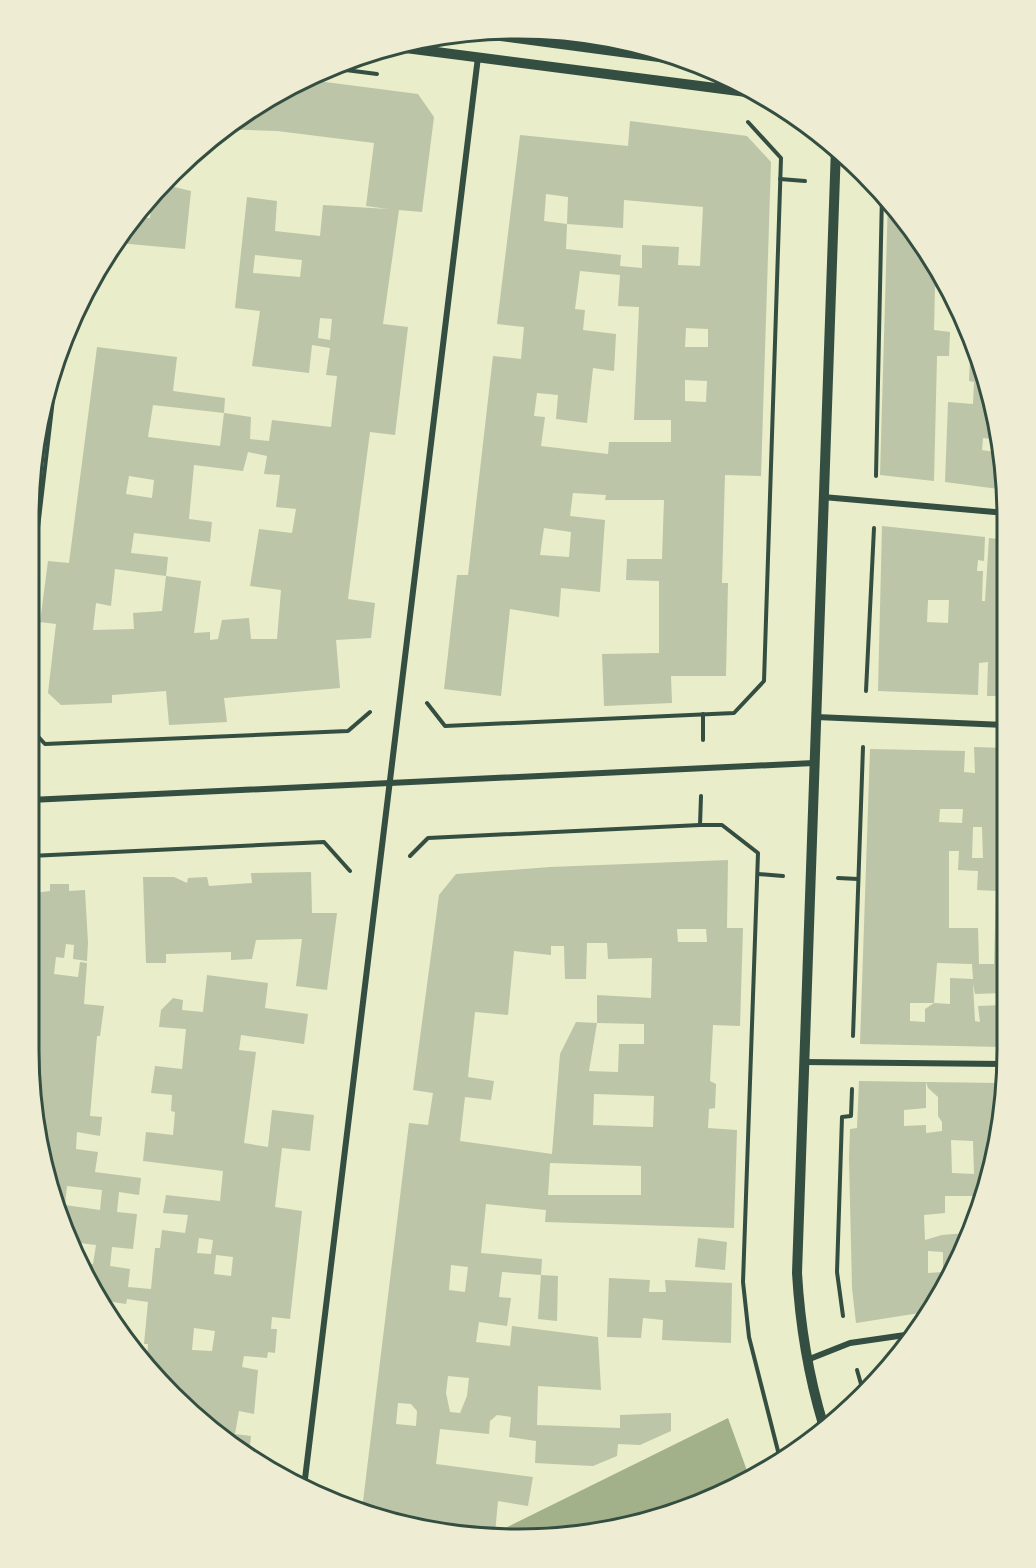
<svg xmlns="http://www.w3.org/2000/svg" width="1036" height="1568" viewBox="0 0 1036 1568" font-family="'PT Sans Narrow',sans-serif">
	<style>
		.water { fill: #a3b18a }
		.building { fill: #bcc5a7; fill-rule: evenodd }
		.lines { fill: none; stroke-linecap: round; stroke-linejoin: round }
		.path { stroke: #344e41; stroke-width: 4 }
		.minor { stroke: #344e41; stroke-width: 6 }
		.tertiary { stroke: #344e41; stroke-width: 10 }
		.rim { fill: none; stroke: #344e41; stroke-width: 3 }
	</style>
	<rect width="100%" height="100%" fill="#e9edc9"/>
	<polygon class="water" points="728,1418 750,1479 614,1530 485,1538"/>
	<g class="building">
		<path d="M302,79L418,94L434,117L422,212L399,210L383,324L408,327L395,435L370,432L348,599L375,603L371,638L336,640L340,688L224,698L227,722L169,725L166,691L112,695V703L61,705L48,693L56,624L40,622L48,561L69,563L97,347L177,357L173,391L225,398L224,413L153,405L148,437L220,446L224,413L251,417L250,439L269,441L272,420L331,427L337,376L326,375L330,348L312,345L309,373L252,366L260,311L235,308L247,197L277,201L275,231L320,236L323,205L388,209L366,206L374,143L277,131L220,129ZM255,255L302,260L300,277L253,273ZM320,318L332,319L330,340L318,338ZM248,452L267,456L264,474L280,475L276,507L296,509L292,533L259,529L250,586L281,590L277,639H251L249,618L222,620L218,639L210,640V632L194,633L201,581L166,576L168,557L131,553L134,533L210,542L212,522L189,519L194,465L243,471ZM129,476L154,480L152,498L126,494ZM115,569L166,576L162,611L133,613L134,629L93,630L96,603L111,606Z"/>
		<path d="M630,121L747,136L771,162L761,476L725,475L722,583H728L726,676H671L672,703L604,706L602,654L659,653V581L626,580L627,559H662L664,500H605L606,495L573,493L570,516L605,520L600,592L561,588L559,617L510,609L501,696L444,689L457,575H468L493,356L521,359L524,327L497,324L520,135L628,146ZM546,194L568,197L567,224L623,228L624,200L703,207L700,266L678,265L679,247L642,245V268L620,266L621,255L566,249L567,224L544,221ZM580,271L620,275L618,306L639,307L634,420H671V442H609L608,454L541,446L545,417L534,416L537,393L558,395L556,419L587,423L593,368L614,371L616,334L583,330L585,310L575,309ZM686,328L708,329V347H685ZM685,380L707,381L706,402L685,401ZM544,528L571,532L569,557L540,555Z"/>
		<polygon points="162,184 191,191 185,249 118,243 136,217 150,218 152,203 145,202"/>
		<polygon points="888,200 907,220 945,283 945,288 935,287 934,330 950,332 949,356 937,356 934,481 880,475"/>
		<polygon points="971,338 991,392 999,440 983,438 982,450 1001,453 1006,490 945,482 948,402 973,404 974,382 969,381"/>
		<path d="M882,526L985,537L984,561L978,560L977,571H983L982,601H985L989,538L1006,540L1005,696H987L988,662L979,663L978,695L878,691ZM928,600H949L948,623L927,622Z"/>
		<path d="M974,747L1005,748L1004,993L975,994L973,984L975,1021L980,1022L978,1006L1004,1005V1047L860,1044L870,749L965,751L964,772L975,773ZM940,809H963L962,823L939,822ZM973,827H982L983,858H972ZM949,851H959L958,870L978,871L977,890L996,891L994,964H979L978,928H949ZM937,963L972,964L973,979L950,978V1004L934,1003ZM910,1003H934L925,1009V1022L910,1021Z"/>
		<path d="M728,860L727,928H743L740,1026L713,1025L710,1081L716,1084L715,1108L709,1109L708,1128L737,1130L734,1228L545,1222L546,1210L486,1204L481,1253L542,1259L541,1275L502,1272L499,1297L511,1298L507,1326L479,1322L476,1342L510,1346L512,1326L598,1337L601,1390L538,1386L537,1425L620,1428V1415L671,1413V1431L640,1445L618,1444L617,1456L593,1466L535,1463L536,1441L509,1437L511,1417L497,1415L490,1421L489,1434L440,1429L436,1464L533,1477L528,1506L498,1501L495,1533L485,1538L362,1510L409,1123L428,1125L433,1093L413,1090L439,895L456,874L550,867ZM677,929H706L707,942H678ZM587,943H607L608,959L652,958L651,998L597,995V1023L644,1024V1044H619L618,1072L589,1071L597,1023L576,1022L560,1054L552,1154L460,1141L465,1097L491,1100L494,1081L468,1077L475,1012L508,1015L514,951L551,955V946H564L565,979H586ZM594,1094L654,1096L653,1127L593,1125ZM550,1163L641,1166V1195H548ZM451,1265L468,1267L465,1292L449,1290ZM448,1376L469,1378L467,1396L460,1413L450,1412L446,1393ZM398,1403L411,1404L417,1411L416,1426L396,1424Z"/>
		<polygon points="311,872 312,913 337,913 327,990 296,986 302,939 256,940 252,959 231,960 231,952 166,954 166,963 146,963 143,877 174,877 187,883 188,878 207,877 209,886 252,883 251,873"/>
		<path d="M50,884H69V891L85,890L88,943L87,961L73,959L74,945L66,944L64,958L56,957L54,974L78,977L80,962L87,963L84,1004L104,1006L100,1036H97L90,1116L102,1117L100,1136L77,1132L76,1149L98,1152L95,1172L141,1178L139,1195L119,1192L117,1212L137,1214L133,1249L112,1247L110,1266L130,1269L128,1287L151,1289L155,1248H160L162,1230L185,1233L188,1215L163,1213L166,1195L220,1201L223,1171L143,1161L146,1132L173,1135L175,1112L171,1111L172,1095L151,1093L155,1066L182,1069L186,1029L159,1027L161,1010L173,998L183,1000L182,1010L203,1012L207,975L268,983L265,1008L308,1014L304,1044L241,1035L239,1050L256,1052L244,1143L268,1147L272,1110L314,1115L310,1151L282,1148L275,1207L302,1211L290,1319L272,1317L271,1329H277L275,1353L268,1352L267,1358L244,1356L242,1367L258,1370L254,1414L239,1411L235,1434L251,1436L249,1455L220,1438L147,1360L148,1344H144L148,1302L127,1299L126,1304L107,1301L105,1310L82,1263L93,1264L96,1245L71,1242L54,1207L29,1050V916L34,893L50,891ZM67,1186L102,1190L100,1210L65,1205ZM199,1238L213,1240L211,1254L197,1253ZM216,1255L233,1257L231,1276L214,1274ZM194,1328L215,1331L212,1351L192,1350Z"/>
		<path d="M859,1081L926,1082V1108L904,1110V1126L926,1125V1133L942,1131V1122L938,1116V1097L928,1088L926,1082L999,1083L1000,1126L978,1196H945V1213L924,1215L925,1240L942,1235L967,1233L957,1266L926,1312L856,1323L852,1288L849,1158L850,1129L857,1128ZM951,1140L973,1141L974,1174L952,1173ZM928,1251L943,1252V1280L942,1272L928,1273Z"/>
		<polygon points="698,1238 727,1242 725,1270 695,1267"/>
		<polygon points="541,1275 558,1276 557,1321 538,1319"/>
		<polygon points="609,1278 650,1280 649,1292 666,1292 665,1280 732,1283 731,1343 662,1340 663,1320 643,1318 641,1338 607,1337"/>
	</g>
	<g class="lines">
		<g class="path">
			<polyline points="330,68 377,74"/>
			<polyline points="780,179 805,181"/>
			<polyline points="863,185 874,186"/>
			<polyline points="876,476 882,194"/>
			<polyline points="32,579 55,382"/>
			<polyline points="866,691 874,528"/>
			<polyline points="427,703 445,726 734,713 764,681 781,158 748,122"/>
			<polyline points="31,729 45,744 348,731 370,712"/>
			<polyline points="703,740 703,714"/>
			<polyline points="700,825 701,796"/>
			<polyline points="30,856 324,842 350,871"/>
			<polyline points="410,856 428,838 700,825 722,825 758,853 743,1282 749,1337 780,1459"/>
			<polyline points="758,874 783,876"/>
			<polyline points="838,878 858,879"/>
			<polyline points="853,1036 863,747"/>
			<polyline points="843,1316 837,1272 842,1117 851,1116 852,1089"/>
			<polyline points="857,1370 863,1391"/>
		</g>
		<g class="minor">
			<polyline points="823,497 1006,513"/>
			<polyline points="816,717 1005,725"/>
			<polyline points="30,800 814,763"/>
			<polyline points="803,1062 1004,1064"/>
			<polyline points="807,1360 850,1343 912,1334"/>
			<polyline points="304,1487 478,57"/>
		</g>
		<g class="tertiary">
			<polyline points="470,32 689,61"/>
			<polyline points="390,46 762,94"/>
			<path d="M823,1424C808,1374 800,1325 797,1273L836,147"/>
		</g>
	</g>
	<path d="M0 0H1036V1568H0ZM518 39H518A479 479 0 0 1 997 518V1050A479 479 0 0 1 518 1529H518A479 479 0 0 1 39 1050V518A479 479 0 0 1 518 39Z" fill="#eeecd3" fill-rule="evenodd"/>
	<path class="rim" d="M518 39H518A479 479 0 0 1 997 518V1050A479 479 0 0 1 518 1529H518A479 479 0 0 1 39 1050V518A479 479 0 0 1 518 39Z"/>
</svg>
